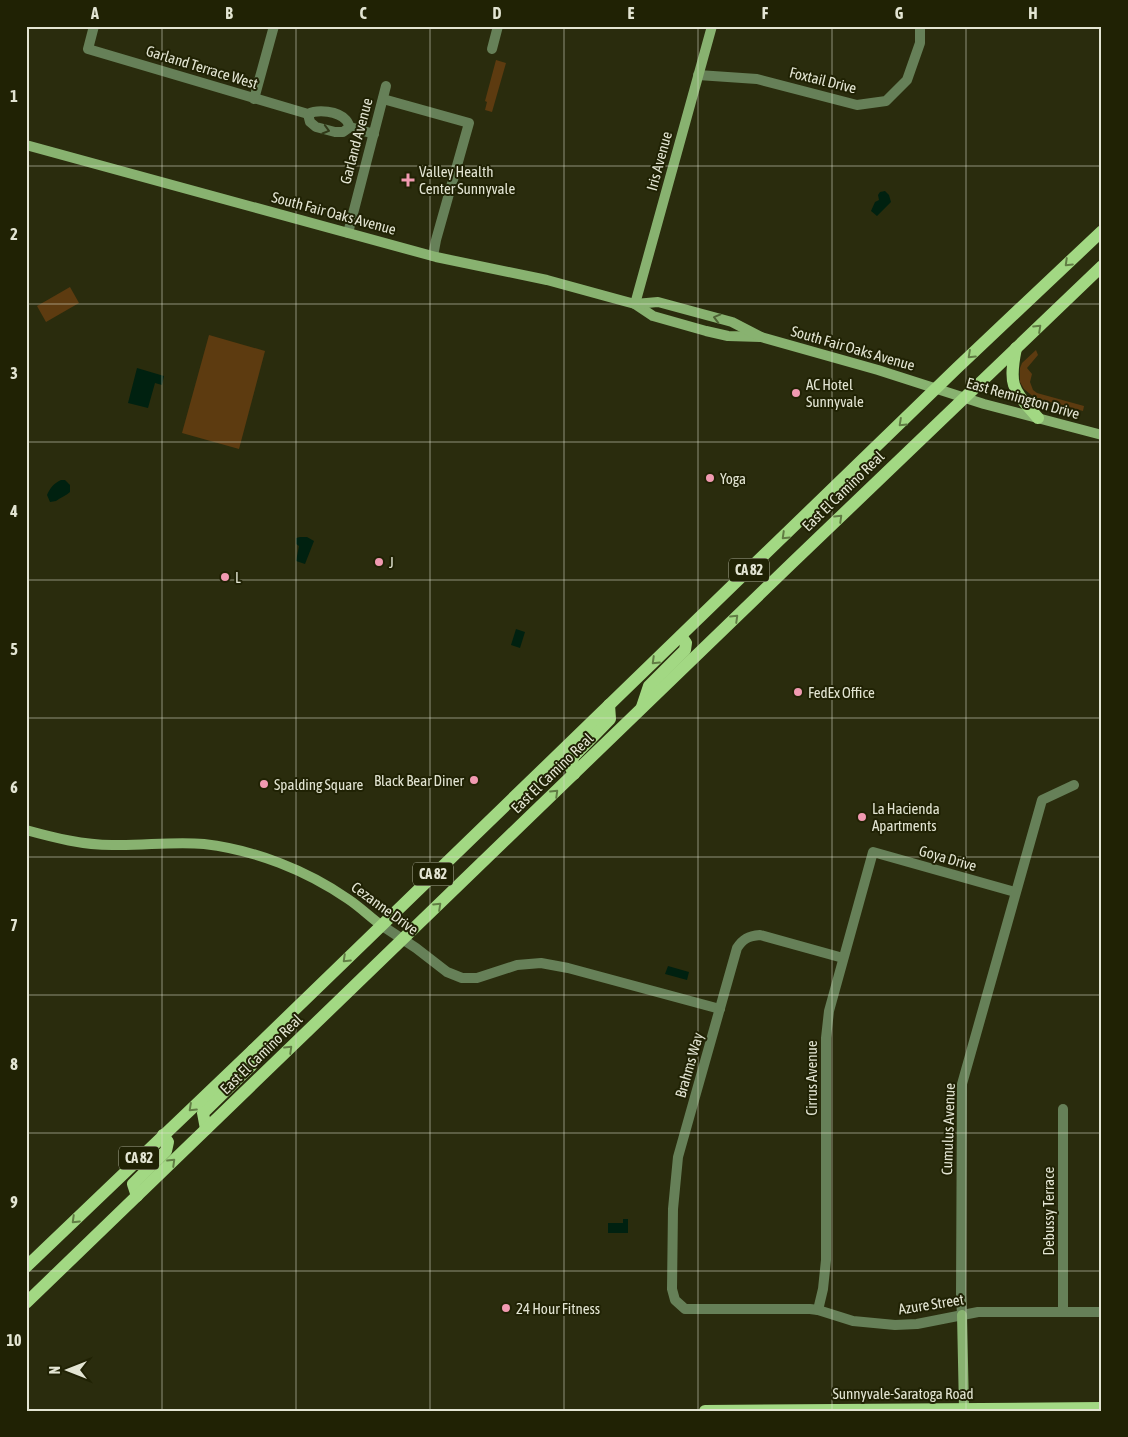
<svg xmlns="http://www.w3.org/2000/svg" width="1128" height="1437" viewBox="0 0 1128 1437" font-family="'Asap Condensed',sans-serif">
	<style>
		.green { fill: #5d3b10 }
		.water { fill: #002110 }
		.lines { fill: none; stroke-linecap: round; stroke-linejoin: round }
		.street { stroke: #668058; stroke-width: 10 }
		.secondary { stroke: #88b270; stroke-width: 10 }
		.primary { stroke: #a2d883; stroke-width: 12 }
		.oneway { stroke: #323a19 }
		.oneway2 { stroke: #617d44 }
		.oneway3 { stroke: #4f6335 }
		.grid { fill: none; stroke: #e3e5d3; stroke-width: 1; stroke-opacity: 0.55 }
		.poi-dot { fill: #f19ab1; stroke: #202204; stroke-width: 2 }
		.labels { text-anchor: middle; dominant-baseline: central; stroke-width: 4; stroke-linejoin: round; paint-order: stroke }
		.shield { fill: #202204; stroke: #a8aa95; stroke-width: 1 }
		.shield-label { font-size: 14px; font-weight: bold; fill: #e3e5d3 }
		.street-label { font-size: 15px; fill: #e3e5d3; stroke: #202204 }
		.poi-label { font-size: 15px; fill: #e3e5d3; stroke: #202204; text-anchor: start }
		.neatline { fill: none; stroke: #e3e5d3; stroke-width: 2 }
		.grid-label { font-size: 16px; text-anchor: middle; font-weight: bold; fill: #e3e5d3 }
	</style>
	<rect width="100%" height="100%" fill="#2a2c0d"/>
	<g class="green">
		<polygon points="496,60 506,63 492,112 485,110 487,102 485,101"/>
		<polygon points="70,287 79,303 46,322 37,306"/>
		<polygon points="209,335 265,351 239,449 182,433"/>
		<polygon points="1036,350 1038,355 1027,368 1032,374 1030,382 1033,390 1037,393 1084,406 1083,411 1035,398 1024,389 1020,382 1020,368 1022,363"/>
	</g>
	<g class="water">
		<polygon points="885,191 889,195 891,202 877,216 871,211 875,202 879,200 878,195 880,192"/>
		<polygon points="137,368 164,376 162,385 155,383 148,408 128,403"/>
		<path d="M61,480H65L70,485V492C66,496 61,497 56,501L50,502L47,495C50,488 54,483 61,480Z"/>
		<polygon points="300,537 307,537 314,541 305,564 296,561 299,546 296,544 296,538"/>
		<polygon points="516,629 525,632 520,648 511,645"/>
		<polygon points="668,966 689,972 687,980 665,974"/>
		<polygon points="623,1219 628,1219 628,1233 608,1233 608,1223 623,1223"/>
	</g>
	<g class="lines">
		<g class="street">
			<path d="M94,26L88,49L308,114C318,109 338,111 346,120C348,122 349,125 350,127L374,134"/>
			<polyline points="492,49 498,26"/>
			<polyline points="698,75 757,79 857,105 886,101 907,80 920,43 920,26"/>
			<polyline points="254,99 274,26"/>
			<polyline points="383,99 469,123 436,240 433,256"/>
			<polyline points="308,114 310,122 316,127 335,132 343,132 350,127"/>
			<polyline points="348,233 386,86"/>
			<polyline points="381,925 416,948 447,972 462,978 477,978 517,965 541,963 568,968 720,1009"/>
			<path d="M843,958L760,935C748,936 743,939 737,948L678,1157L673,1209L672,1289L675,1300L685,1309H810L818,1310L853,1321L895,1325L917,1324L978,1312H1102"/>
			<polyline points="1063,1109 1063,1312"/>
			<polyline points="818,1310 823,1289 826,1260 826,1038 829,1011 873,852 1015,892"/>
			<polyline points="962,1315 961,1295 962,1084 1042,800 1074,785"/>
		</g>
		<g class="secondary">
			<polyline points="26,145 436,257 547,280 620,300 635,304 653,316 706,331 728,336 761,337"/>
			<polyline points="635,304 658,302 732,322 761,337 878,370 984,404 1102,435"/>
			<polyline points="635,304 712,26"/>
			<path d="M26,830C55,838 83,845 112,845C143,846 173,841 204,844C255,850 306,870 348,899C360,907 370,917 381,925"/>
			<polyline points="962,1315 964,1409"/>
		</g>
		<g class="primary">
			<path d="M1016,348C1008,387 1013,389 1038,418"/>
			<polyline points="642,707 649,686 685,650 686,643 681,636"/>
			<polyline points="574,774 570,766 574,756 610,719 609,705"/>
			<polyline points="206,1129 203,1113 251,1066 253,1050"/>
			<polyline points="137,1196 133,1184 166,1151 168,1142 163,1135"/>
			<polyline points="26,1267 253,1050 957,368 1102,231"/>
			<polyline points="26,1303 791,564 1102,266"/>
			<polyline points="705,1411 1102,1408"/>
		</g>
	</g>
	<defs><path id="oneway-chevron" d="M-2-3.5L2.5 0L-2 3.5" fill="none" stroke-width="1.6" stroke-linecap="round" stroke-linejoin="round" transform="scale(1.25)"/></defs>
	<use class="oneway" href="#oneway-chevron" transform="translate(326 130) rotate(16)"/>
	<g class="oneway2">
		<use href="#oneway-chevron" transform="translate(1068 263) rotate(136)"/>
		<use href="#oneway-chevron" transform="translate(1038 328) rotate(-43)"/>
		<use href="#oneway-chevron" transform="translate(971 355) rotate(137)"/>
		<use href="#oneway-chevron" transform="translate(902 423) rotate(137)"/>
		<use href="#oneway-chevron" transform="translate(839 518) rotate(-44)"/>
		<use href="#oneway-chevron" transform="translate(785 536) rotate(136)"/>
		<use href="#oneway-chevron" transform="translate(735 618) rotate(-44)"/>
		<use href="#oneway-chevron" transform="translate(655 661) rotate(136)"/>
		<use href="#oneway-chevron" transform="translate(555 793) rotate(-44)"/>
		<use href="#oneway-chevron" transform="translate(438 906) rotate(-43)"/>
		<use href="#oneway-chevron" transform="translate(346 959) rotate(136)"/>
		<use href="#oneway-chevron" transform="translate(289 1049) rotate(-44)"/>
		<use href="#oneway-chevron" transform="translate(192 1108) rotate(137)"/>
		<use href="#oneway-chevron" transform="translate(172 1162) rotate(-44)"/>
		<use href="#oneway-chevron" transform="translate(75 1220) rotate(136)"/>
	</g>
	<use class="oneway3" href="#oneway-chevron" transform="translate(717 318) rotate(-165)"/>
	<path class="grid" d="M162,26V1411M296,26V1411M430,26V1411M564,26V1411M698,26V1411M832,26V1411M966,26V1411M26,166H1102M26,304H1102M26,442H1102M26,580H1102M26,718H1102M26,857H1102M26,995H1102M26,1133H1102M26,1271H1102"/>
	<g class="poi-dot">
		<path d="M405.5 172.5h5v5h5v5h-5v5h-5v-5h-5v-5h5z"/>
		<circle cx="796" cy="393" r="5"/>
		<circle cx="710" cy="478" r="5"/>
		<circle cx="379" cy="562" r="5"/>
		<circle cx="225" cy="577" r="5"/>
		<circle cx="798" cy="692" r="5"/>
		<circle cx="474" cy="780" r="5"/>
		<circle cx="264" cy="784" r="5"/>
		<circle cx="862" cy="817" r="5"/>
		<circle cx="506" cy="1308" r="5"/>
	</g>
	<g class="labels">
		<g class="shield">
			<rect x="729" y="558.5" width="40" height="23" rx="4"/>
			<rect x="413" y="862.5" width="40" height="23" rx="4"/>
			<rect x="119" y="1146.5" width="40" height="23" rx="4"/>
		</g>
		<g class="shield-label">
			<text x="749" y="570">CA 82</text>
			<text x="433" y="874">CA 82</text>
			<text x="139" y="1158">CA 82</text>
		</g>
		<g class="street-label">
			<text transform="translate(202 67) rotate(17)">Garland Terrace West</text>
			<text transform="translate(823 80) rotate(14)">Foxtail Drive</text>
			<text transform="translate(356 141) rotate(-75)">Garland Avenue</text>
			<text transform="translate(659 161) rotate(-75)">Iris Avenue</text>
			<text transform="translate(334 213) rotate(15)">South Fair Oaks Avenue</text>
			<text transform="translate(853 348) rotate(16)">South Fair Oaks Avenue</text>
			<text transform="translate(1023 398) rotate(16)">East Remington Drive</text>
			<text transform="translate(843 491) rotate(-44)">East El Camino Real</text>
			<text transform="translate(552 773) rotate(-44)">East El Camino Real</text>
			<text transform="translate(948 858) rotate(16)">Goya Drive</text>
			<text transform="translate(385 908) rotate(36)">Cezanne Drive</text>
			<text transform="translate(261 1054) rotate(-44)">East El Camino Real</text>
			<text transform="translate(689 1065) rotate(-74)">Brahms Way</text>
			<text transform="translate(811 1078) rotate(-90)">Cirrus Avenue</text>
			<text transform="translate(948 1129) rotate(-88)">Cumulus Avenue</text>
			<text transform="translate(1048 1211) rotate(-90)">Debussy Terrace</text>
			<text transform="translate(931 1304) rotate(-9)">Azure Street</text>
			<text x="903" y="1393">Sunnyvale-Saratoga Road</text>
		</g>
		<g class="poi-label">
			<text x="419" y="171">Valley Health<tspan x="419" dy="17">Center Sunnyvale</tspan></text>
			<text x="806" y="384">AC Hotel<tspan x="806" dy="17">Sunnyvale</tspan></text>
			<text x="720" y="478">Yoga</text>
			<text x="389" y="562">J</text>
			<text x="235" y="577">L</text>
			<text x="808" y="692">FedEx Office</text>
			<text x="464" y="780" text-anchor="end">Black Bear Diner</text>
			<text x="274" y="784">Spalding Square</text>
			<text x="872" y="808">La Hacienda<tspan x="872" dy="17">Apartments</tspan></text>
			<text x="516" y="1308">24 Hour Fitness</text>
		</g>
	</g>
	<rect width="1128" height="1437" fill="none" stroke="#202204" stroke-width="55"/>
	<g transform="translate(68 1370) rotate(270)" stroke="#202204" stroke-width="4" paint-order="stroke">
	<path d="M0-4L9 19L0 12L-9 19Z" fill="#e3e5d3"/>
	<text y="-8" font-size="14" font-weight="bold" text-anchor="middle" fill="#e3e5d3">N</text>
	</g>
	<rect x="28" y="28" width="1072" height="1382" class="neatline"/>
	<g class="grid-label">
		<text x="95" y="19">A</text>
		<text x="229" y="19">B</text>
		<text x="363" y="19">C</text>
		<text x="497" y="19">D</text>
		<text x="631" y="19">E</text>
		<text x="765" y="19">F</text>
		<text x="899" y="19">G</text>
		<text x="1033" y="19">H</text>
		<text x="14" y="102">1</text>
		<text x="14" y="240">2</text>
		<text x="14" y="379">3</text>
		<text x="14" y="517">4</text>
		<text x="14" y="655">5</text>
		<text x="14" y="793">6</text>
		<text x="14" y="931">7</text>
		<text x="14" y="1070">8</text>
		<text x="14" y="1208">9</text>
		<text x="14" y="1346">10</text>
	</g>
</svg>
